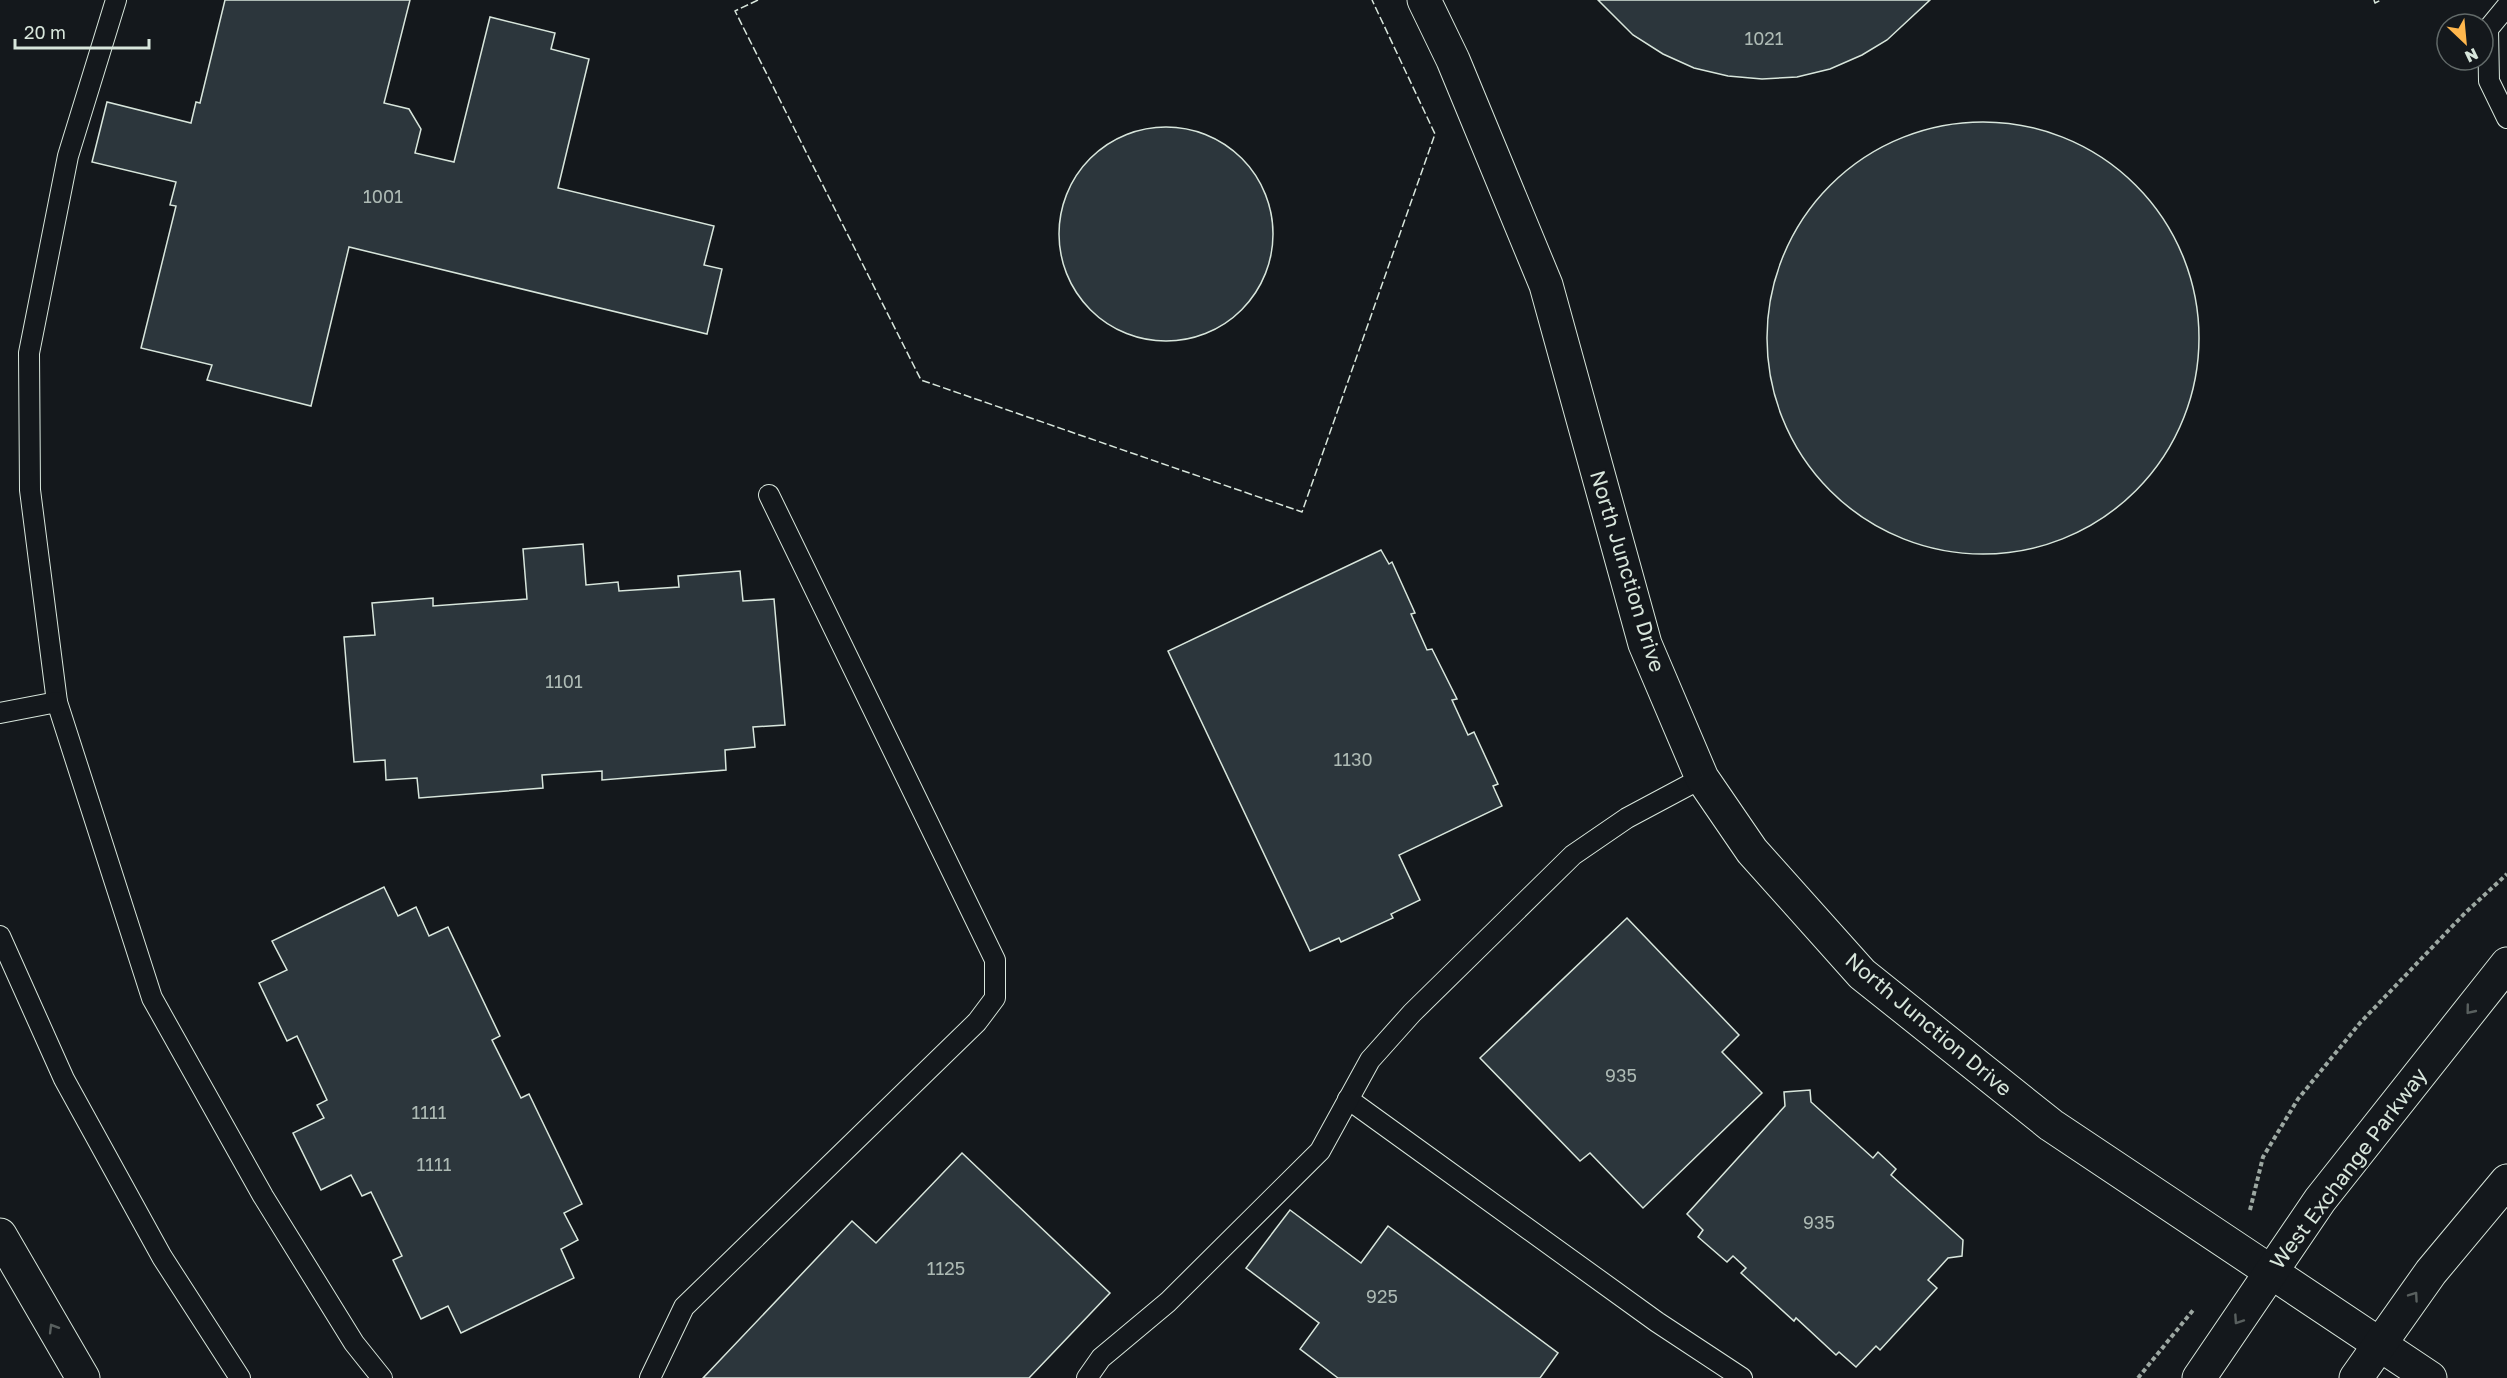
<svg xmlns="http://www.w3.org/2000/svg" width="2507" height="1378" viewBox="0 0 2507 1378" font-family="'Golos Text',sans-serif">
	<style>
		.building { fill: #2c363c; stroke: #d8e6dc; stroke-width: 1.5 }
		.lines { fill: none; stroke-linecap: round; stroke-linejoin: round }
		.service-casing { stroke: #d8e6dc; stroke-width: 22 }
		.minor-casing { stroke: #d8e6dc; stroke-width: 35 }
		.tertiary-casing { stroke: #d8e6dc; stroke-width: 35 }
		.secondary-casing { stroke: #d8e6dc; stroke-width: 35 }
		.path { stroke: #9da8a2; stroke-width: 4; stroke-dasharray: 4.5 3; stroke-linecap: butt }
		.service { stroke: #14181c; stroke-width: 20 }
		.minor { stroke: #14181c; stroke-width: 33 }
		.tertiary { stroke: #14181c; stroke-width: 33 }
		.secondary { stroke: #14181c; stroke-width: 33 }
		.fence { stroke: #d8e6dc; stroke-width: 1.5; stroke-dasharray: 8 3; stroke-linecap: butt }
		.oneway { stroke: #59605f }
		.labels { text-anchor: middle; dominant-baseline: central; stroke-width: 4.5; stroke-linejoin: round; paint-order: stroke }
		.number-label { font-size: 18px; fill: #adbab4 }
		.street-label { font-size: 21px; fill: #d8e6dc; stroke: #14181c }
	</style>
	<rect width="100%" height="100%" fill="#14181c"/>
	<g class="building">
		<polygon points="225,0 410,0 384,103 409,109 421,129 415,153 454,162 490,17 555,33 551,49 589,59 558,188 714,226 704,265 722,269 707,334 349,247 311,406 207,380 212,365 141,348 176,206 170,205 176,182 92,162 107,102 191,123 196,102 200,103"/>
		<polygon points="1598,0 1930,0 1887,40 1862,55 1830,69 1797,77 1762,79 1728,76 1694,68 1663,54 1633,35"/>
		<circle cx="1983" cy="338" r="216"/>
		<circle cx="1166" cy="234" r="107"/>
		<polygon points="583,544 586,585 618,582 619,591 679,587 678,576 740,571 743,601 774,599 785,725 753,727 755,747 725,750 726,770 602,780 602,771 542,775 543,788 419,798 417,778 386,780 385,760 354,762 344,637 375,635 372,603 433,598 433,606 527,599 523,549"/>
		<polygon points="1381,550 1389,564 1392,562 1415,613 1411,614 1427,650 1432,649 1457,699 1452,700 1468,735 1474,732 1498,784 1493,786 1502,806 1399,855 1420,900 1391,914 1393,918 1341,942 1339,938 1310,951 1168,651"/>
		<polygon points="384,887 398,916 416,907 429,936 448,927 500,1036 492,1040 521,1098 529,1094 582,1204 564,1213 578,1240 561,1249 574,1278 461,1333 448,1306 421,1319 393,1260 402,1256 371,1192 362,1196 351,1175 321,1190 293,1133 324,1118 317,1105 327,1100 297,1036 287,1041 259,983 287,970 272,941"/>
		<polygon points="1627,918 1739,1035 1722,1052 1762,1093 1643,1208 1590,1153 1580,1161 1480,1058"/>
		<polygon points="1810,1090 1811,1102 1873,1158 1878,1152 1896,1169 1891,1175 1963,1240 1962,1256 1948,1258 1928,1280 1937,1288 1880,1350 1876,1346 1856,1367 1839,1352 1836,1355 1796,1318 1794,1321 1741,1273 1746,1268 1733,1256 1727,1262 1698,1237 1703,1230 1687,1214 1785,1106 1784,1092"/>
		<polygon points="962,1153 1110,1293 1029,1378 703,1378 852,1221 876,1243"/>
		<polygon points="1290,1210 1361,1263 1388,1226 1558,1353 1540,1378 1338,1378 1300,1349 1319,1323 1246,1268"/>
	</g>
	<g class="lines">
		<defs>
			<g id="service">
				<polyline points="116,0 68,156 29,353 30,490 57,702 152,998 263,1196 354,1343 382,1378"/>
				<polyline points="2507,6 2488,29 2489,81 2507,118"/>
				<polyline points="0,713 57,702"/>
				<polyline points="0,936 64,1079 162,1257 240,1378"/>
				<polyline points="1348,1099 1657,1322 1742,1378"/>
				<polyline points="650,1378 684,1307 977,1022 995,998 995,960 769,495"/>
				<polyline points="1087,1378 1101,1358 1168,1302 1320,1151 1370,1060 1412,1013 1573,855 1627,818 1702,778"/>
			</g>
			<polyline id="minor" points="1424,0 1453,60 1546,285 1645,644 1702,778 1752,851 1862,974 2051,1125 2430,1378"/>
			<polyline id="tertiary" points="0,1235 83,1378"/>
			<g id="secondary">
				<polyline points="2199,1378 2320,1200 2507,964"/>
				<polyline points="2356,1378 2431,1272 2507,1181"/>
			</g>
		</defs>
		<use href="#service" class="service-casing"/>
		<use href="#minor" class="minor-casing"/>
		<use href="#tertiary" class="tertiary-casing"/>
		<use href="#secondary" class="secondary-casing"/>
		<g class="path">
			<polyline points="2250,1210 2263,1157 2298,1099 2360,1023 2465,913 2507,874"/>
			<polyline points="2138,1378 2194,1309"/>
		</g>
		<use href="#service" class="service"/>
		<use href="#minor" class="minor"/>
		<use href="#tertiary" class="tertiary"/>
		<use href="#secondary" class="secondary"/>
		<g class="fence">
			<polyline points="758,0 735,11 921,380 1302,512 1435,134 1372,0"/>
			<polyline points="2374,0 2375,3 2381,0"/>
		</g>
	</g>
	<defs><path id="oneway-chevron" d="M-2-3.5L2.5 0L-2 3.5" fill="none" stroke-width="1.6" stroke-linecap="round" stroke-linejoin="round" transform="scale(1.5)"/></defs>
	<g class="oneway">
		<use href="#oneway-chevron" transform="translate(2470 1010) rotate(129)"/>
		<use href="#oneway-chevron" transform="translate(2414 1296) rotate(-55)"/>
		<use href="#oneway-chevron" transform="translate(2238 1320) rotate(124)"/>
		<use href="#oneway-chevron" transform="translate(53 1328) rotate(-121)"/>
	</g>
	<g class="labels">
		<g class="number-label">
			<text x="1764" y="38">1021</text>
			<text x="383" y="196">1001</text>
			<text x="564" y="681">1101</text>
			<text x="1353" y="759">1130</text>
			<text x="1621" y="1075">935</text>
			<text x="429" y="1112">1111</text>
			<text x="434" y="1164">1111</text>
			<text x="1819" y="1222">935</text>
			<text x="946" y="1268">1125</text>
			<text x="1382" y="1296">925</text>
		</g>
		<g class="street-label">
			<text transform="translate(1628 571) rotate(73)">North Junction Drive</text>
			<text transform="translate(1929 1024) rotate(40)">North Junction Drive</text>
			<text transform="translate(2348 1168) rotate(-53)">West Exchange Parkway</text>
		</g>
	</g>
	<g transform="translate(2465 42) rotate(154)"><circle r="28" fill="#14181c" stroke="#626a69" stroke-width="1.5"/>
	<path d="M0-4.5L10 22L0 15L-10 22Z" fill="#ffb74d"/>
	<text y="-9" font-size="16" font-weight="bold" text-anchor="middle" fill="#d8e6dc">N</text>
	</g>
	<path d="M15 39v9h134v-9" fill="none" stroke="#d8e6dc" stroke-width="3"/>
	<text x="24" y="39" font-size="18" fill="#d8e6dc" stroke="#14181c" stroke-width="4.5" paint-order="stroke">20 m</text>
</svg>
